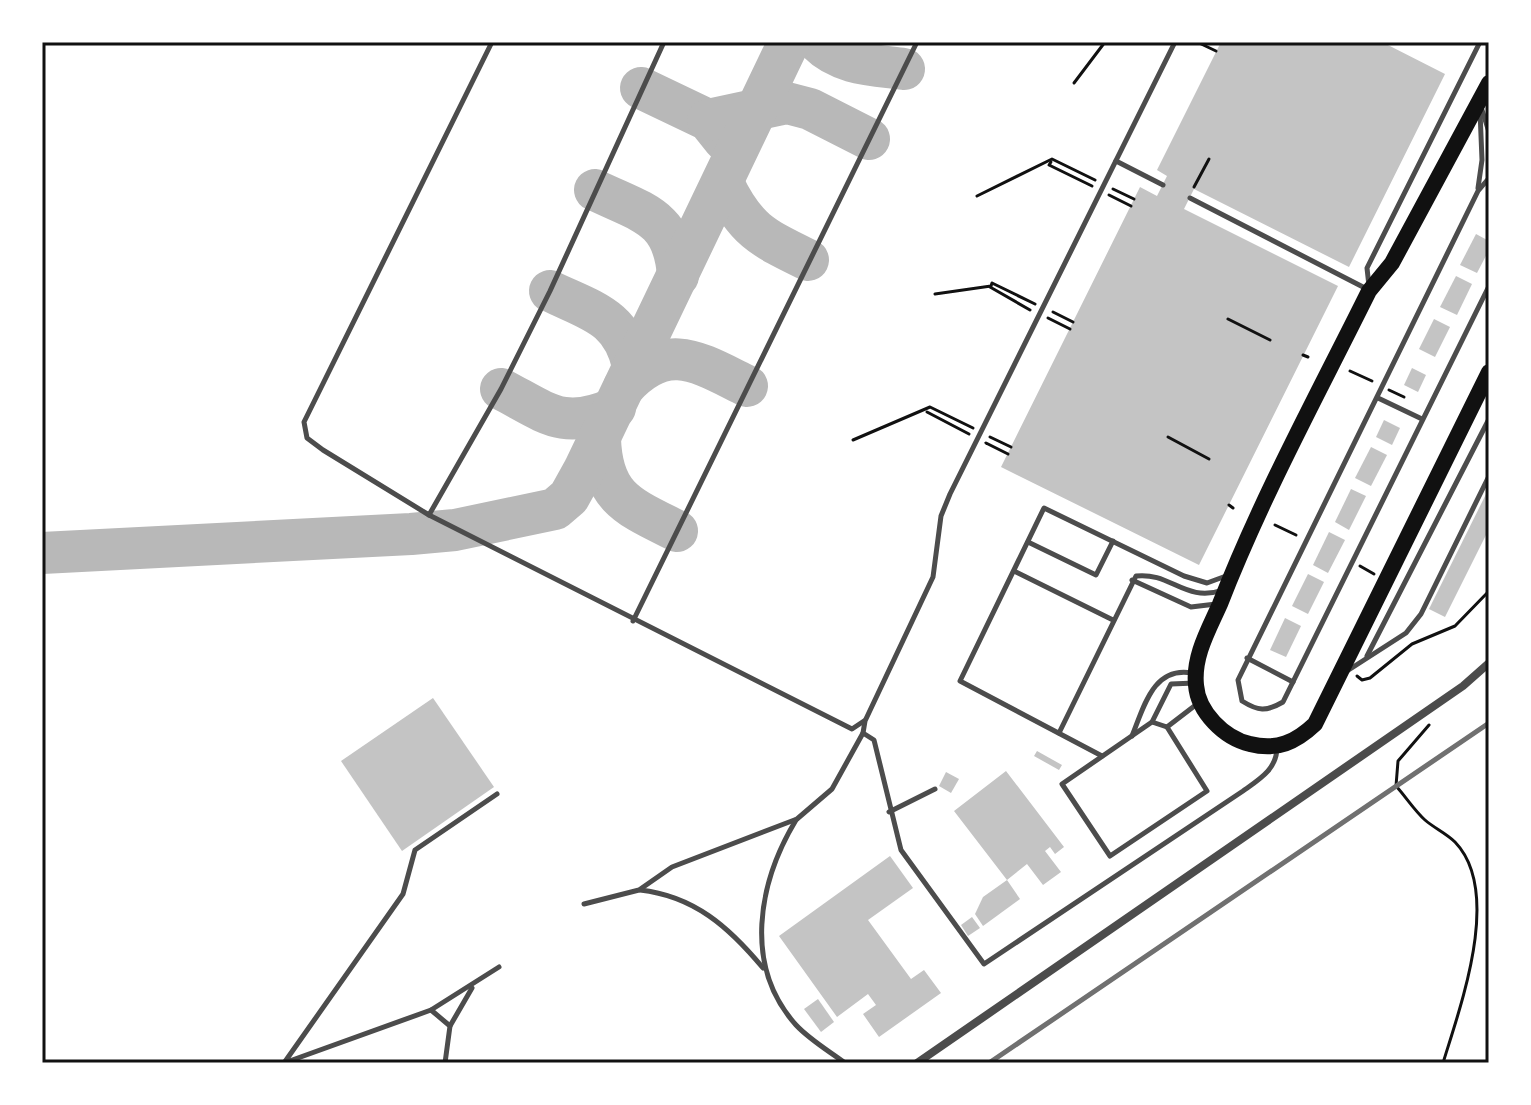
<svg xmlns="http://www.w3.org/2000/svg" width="1531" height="1105" viewBox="0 0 1531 1105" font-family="'Roboto Serif',serif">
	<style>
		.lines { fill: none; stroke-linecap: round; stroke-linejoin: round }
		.taxiway { stroke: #b8b8b8; stroke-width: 42 }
		.building { fill: #c4c4c4 }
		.path { stroke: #111; stroke-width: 3 }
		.service { stroke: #4c4c4c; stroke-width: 5 }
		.minor { stroke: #4c4c4c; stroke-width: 8 }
		.primary { stroke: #111; stroke-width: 16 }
		.rail { stroke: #707070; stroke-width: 5 }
		.neatline { fill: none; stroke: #111; stroke-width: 3 }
	</style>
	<rect width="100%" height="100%" fill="#fff"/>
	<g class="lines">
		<g class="taxiway">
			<path d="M818,42C841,65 873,65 904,69"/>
			<polyline points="641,88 708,120 724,140"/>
			<polyline points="708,120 787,103 810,109 869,139"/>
			<path d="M723,183C745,230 763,238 808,260"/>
			<path d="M595,190C642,213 674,216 678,276"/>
			<path d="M550,291C591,311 622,316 633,366"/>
			<path d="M624,387C667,340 698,362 747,386"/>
			<path d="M501,389C547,413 563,431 615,408"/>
			<path d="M600,439C602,498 629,507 677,531"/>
			<polyline points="42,553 411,534 455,530 555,509 569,497 584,470 789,42"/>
		</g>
	</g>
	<g class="building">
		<polygon points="1221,42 1382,42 1445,74 1349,267 1194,189 1184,209 1338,286 1199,565 1001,467 1140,187 1157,196 1167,176 1157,170"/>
		<polygon points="1476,234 1489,241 1489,250 1477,273 1460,265"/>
		<polygon points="1456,276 1472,284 1457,315 1440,307"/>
		<polygon points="1434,319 1450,327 1435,357 1419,349"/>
		<polygon points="1412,368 1426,375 1418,392 1404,385"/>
		<polygon points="1384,420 1400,428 1392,445 1376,437"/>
		<polygon points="1371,447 1387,455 1371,486 1355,478"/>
		<polygon points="1489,488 1489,529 1445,617 1429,609"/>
		<polygon points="1351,489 1366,496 1349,530 1335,522"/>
		<polygon points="1329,532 1345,540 1328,573 1313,565"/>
		<polygon points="1308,574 1324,582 1308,614 1292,606"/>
		<polygon points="1285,618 1301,626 1286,657 1270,650"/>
		<polygon points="433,698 494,787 402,851 341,761"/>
		<polygon points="1037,751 1062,765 1059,770 1034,756"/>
		<polygon points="1006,771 1064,847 1055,854 1050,847 1045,851 1061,872 1043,885 1027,864 1007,880 954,811"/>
		<polygon points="946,772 959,779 951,793 939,786"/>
		<polygon points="890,856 913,888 868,920 911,979 924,970 941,993 879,1037 863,1014 876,1005 868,994 837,1017 779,936"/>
		<polygon points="1007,880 1020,899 983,926 975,914 983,897"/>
		<polygon points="972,917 980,928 968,936 961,925"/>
		<polygon points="818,999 834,1022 821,1032 804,1009"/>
	</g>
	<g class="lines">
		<g class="path">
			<polyline points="1197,42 1216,51"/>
			<polyline points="1219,42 1221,43"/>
			<polyline points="1074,83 1105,42"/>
			<polyline points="1051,162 1049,165 1092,186"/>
			<polyline points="1194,187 1209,159"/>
			<polyline points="1113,189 1134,199"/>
			<polyline points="1109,195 1131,206"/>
			<polyline points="977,196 1052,159 1095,180"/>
			<polyline points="990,287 1030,310"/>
			<polyline points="935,294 991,286 992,283 1035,304"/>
			<polyline points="1053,312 1073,322"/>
			<polyline points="1048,318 1070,329"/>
			<polyline points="1228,319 1270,340"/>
			<polyline points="1303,355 1308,357"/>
			<polyline points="1350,371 1372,381"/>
			<polyline points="1389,390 1404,397"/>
			<polyline points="927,412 969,434"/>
			<polyline points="990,437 1011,447"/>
			<polyline points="1168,437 1209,459"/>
			<polyline points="853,440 930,407 973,428"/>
			<polyline points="986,443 1008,454"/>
			<polyline points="1229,505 1233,508"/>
			<polyline points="1275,525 1296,535"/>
			<polyline points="1360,566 1374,574"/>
			<polyline points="1357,676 1362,680 1370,678 1412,644 1455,626 1489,591"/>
			<path d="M1429,725L1398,761L1396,786C1406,797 1414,810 1425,820C1434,828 1446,833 1455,842C1503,892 1460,1007 1443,1063"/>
		</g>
		<g class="service">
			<polyline points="664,42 550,291 501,389 429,515 852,729 864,721"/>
			<polyline points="1482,110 1489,132"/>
			<polyline points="1116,161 1163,185"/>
			<path d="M1489,178L1478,191L1238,680L1242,701C1258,711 1266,712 1283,702L1489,286"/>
			<polyline points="1478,188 1482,160 1480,111"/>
			<polyline points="1190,198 1365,288"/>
			<polyline points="1369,286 1367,268 1480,42"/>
			<polyline points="1378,398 1422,419"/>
			<polyline points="429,515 323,450 307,438 304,422 492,42"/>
			<polyline points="1028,542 1096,575 1113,541"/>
			<polyline points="1014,571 1113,620"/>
			<polyline points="1132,580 1191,607 1216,604"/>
			<polyline points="633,621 917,42"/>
			<polyline points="1367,656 1489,419"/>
			<polyline points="1247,658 1293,682"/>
			<polyline points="1347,671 1406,633 1421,614 1489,476"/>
			<polygon points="1152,722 1167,727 1207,791 1110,856 1062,784"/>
			<polyline points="1152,722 1171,684 1195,683"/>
			<polyline points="1167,727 1197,704"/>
			<path d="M863,733L874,740L901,850L984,964L1243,791C1260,779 1277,769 1277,747"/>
			<path d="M1059,733L1136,576C1171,572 1185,603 1223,590"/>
			<path d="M1132,736C1144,707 1153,666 1192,673"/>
			<polyline points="1102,756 960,681 1044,508 1184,576 1207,583 1226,576"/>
			<polyline points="889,812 935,789"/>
			<path d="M796,820C758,883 743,966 796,1025C810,1040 829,1051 845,1063"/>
			<path d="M640,890C694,896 729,927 763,968"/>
			<polyline points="584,904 639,890 672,867 797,819 832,789 863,733 865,721 933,577 941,516 950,494 1175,42"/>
			<polyline points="431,1010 284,1063 403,894 415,850 497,794"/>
			<polyline points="450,1026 472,988"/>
			<polyline points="445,1063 450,1026 431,1010 499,967"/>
		</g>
		<polyline class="minor" points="917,1063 1463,686 1489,663"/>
		<path class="primary" d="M1489,83L1392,263L1369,291C1318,394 1262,496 1220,604C1209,629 1193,656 1196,685C1198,712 1224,738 1250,744C1277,751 1296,742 1315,724L1489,372"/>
		<polyline class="rail" points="989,1063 1489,723"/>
	</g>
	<rect width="1531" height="1105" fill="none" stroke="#ffffff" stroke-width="88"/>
	<rect x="44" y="44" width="1443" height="1017" class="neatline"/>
</svg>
